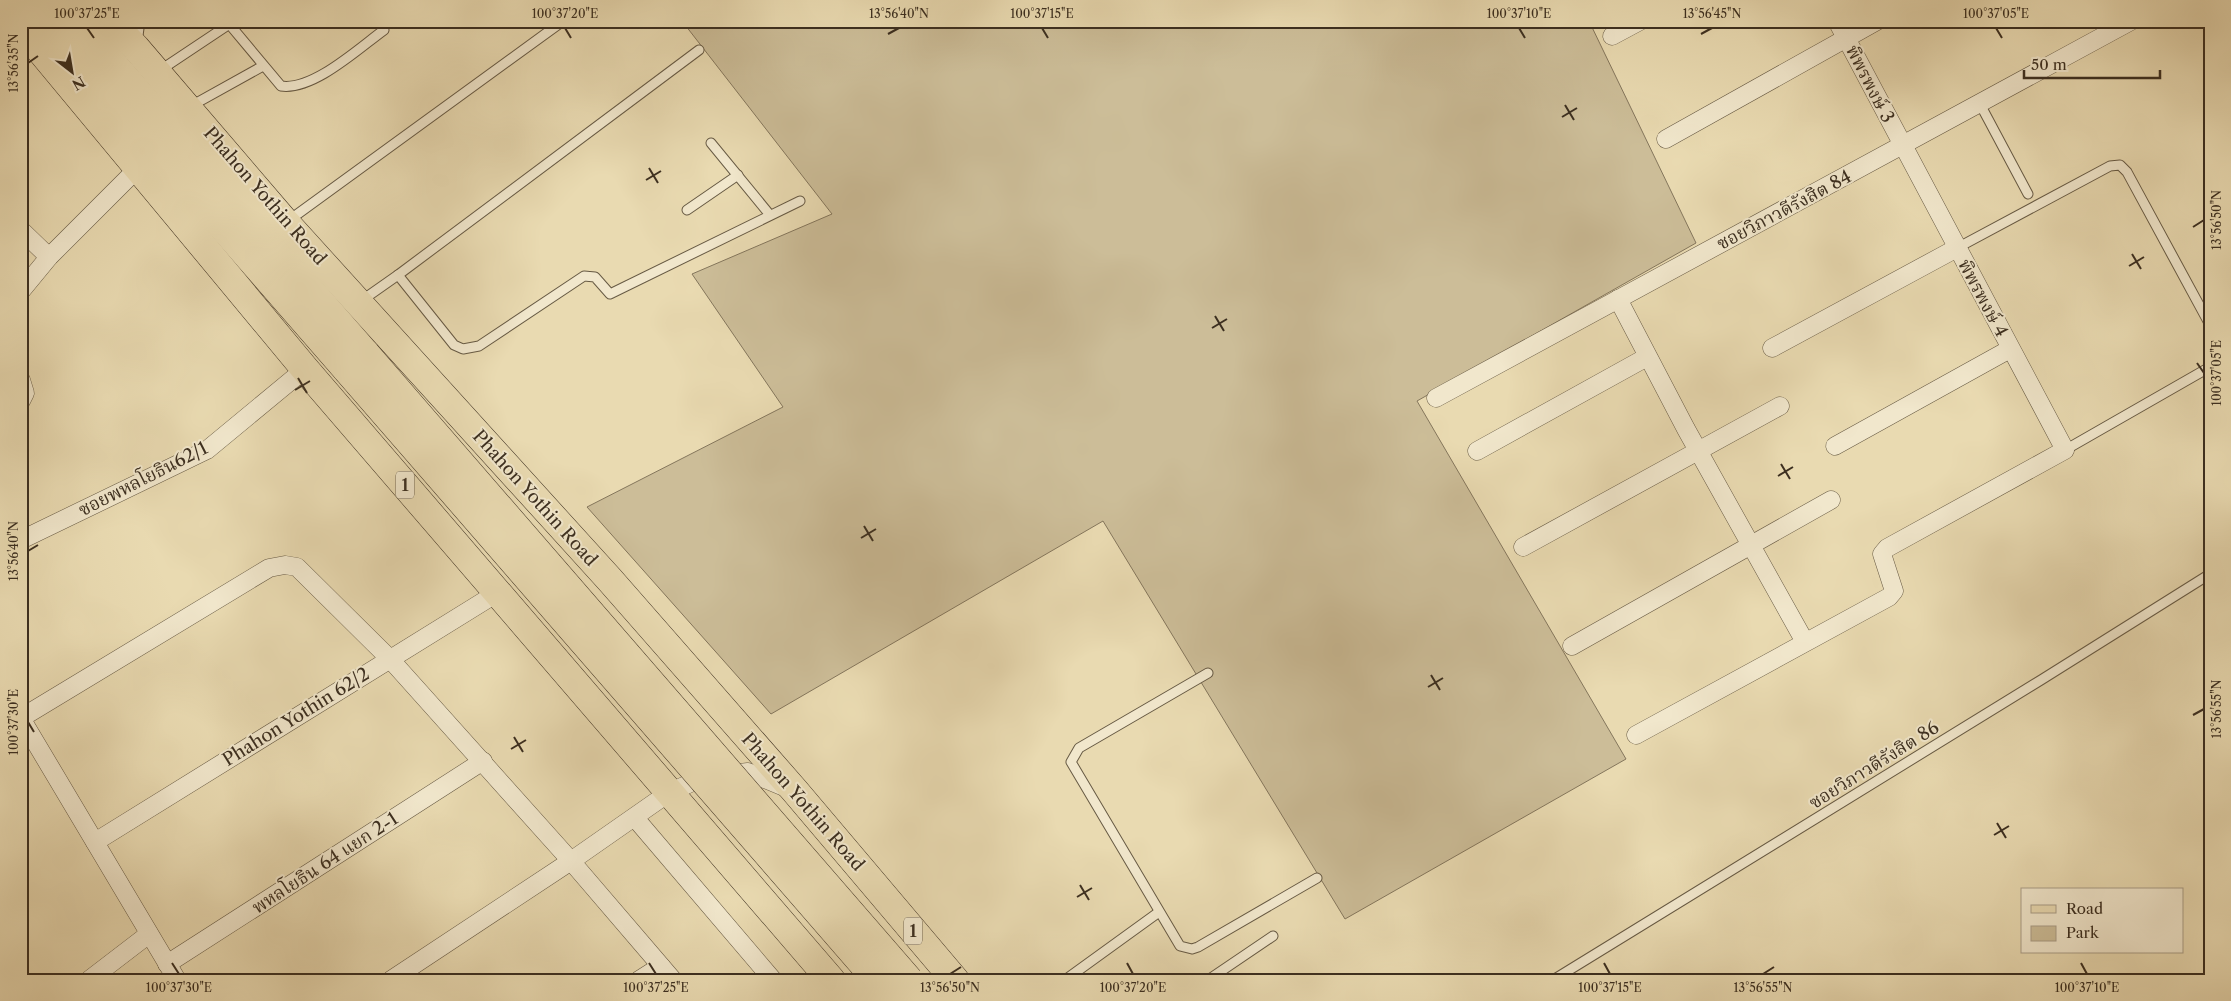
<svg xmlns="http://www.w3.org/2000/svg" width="2231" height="1001" viewBox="0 0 2231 1001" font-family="'Libre Caslon Text','Noto Serif Thai',serif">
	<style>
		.green { fill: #ccbd98; stroke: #84765c }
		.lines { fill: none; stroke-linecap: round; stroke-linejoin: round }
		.service-casing { stroke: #675a44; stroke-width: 11 }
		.minor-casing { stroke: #675a44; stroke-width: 19 }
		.primary-casing { stroke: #3c2f20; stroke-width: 29 }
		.service { stroke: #f1e7cc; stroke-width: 9 }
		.minor { stroke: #f1e7cc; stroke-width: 18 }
		.primary { stroke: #e9dab1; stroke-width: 28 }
		.primary-bridge-casing { stroke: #3c2f20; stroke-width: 29; stroke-linecap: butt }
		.primary-bridge { stroke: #e9dab1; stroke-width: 28 }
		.ticks { fill: none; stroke: #3c2f20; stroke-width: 2 }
		.labels { text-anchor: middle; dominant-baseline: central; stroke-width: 4; stroke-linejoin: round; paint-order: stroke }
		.shield { fill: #f1e7cc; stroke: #726654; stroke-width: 1 }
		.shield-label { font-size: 16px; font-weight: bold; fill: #3c2f20 }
		.street-label { font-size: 18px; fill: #3c2f20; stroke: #f1e7cc }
		.neatline { fill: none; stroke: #3c2f20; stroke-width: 2 }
		.ticks-label { font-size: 12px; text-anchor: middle; fill: #3c2f20 }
	</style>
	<rect width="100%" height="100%" fill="#e9dab1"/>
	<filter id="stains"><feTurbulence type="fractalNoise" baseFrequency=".004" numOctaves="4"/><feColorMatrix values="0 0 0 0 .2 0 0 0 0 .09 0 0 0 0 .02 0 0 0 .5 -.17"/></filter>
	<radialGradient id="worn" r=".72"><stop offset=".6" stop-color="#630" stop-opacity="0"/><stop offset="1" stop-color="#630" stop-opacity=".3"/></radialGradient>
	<polygon class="green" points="682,21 1589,21 1696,243 1417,401 1626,759 1345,919 1103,521 771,714 587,507 783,407 692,274 832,214"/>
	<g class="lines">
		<defs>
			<g id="service">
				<path d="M230,25L281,86C313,91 359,48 384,30"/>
				<polyline points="137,43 140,21"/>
				<polyline points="159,71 234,21"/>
				<polyline points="1980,104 2028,194"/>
				<polyline points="191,106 263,66"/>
				<polyline points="711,143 770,215"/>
				<polyline points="687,210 738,175"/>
				<polyline points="288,221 563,21"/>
				<polyline points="1957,248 2110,166 2120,165 2127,172 2210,325"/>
				<polyline points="398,275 699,50"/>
				<polyline points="361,301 398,275 454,345 463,349 479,346 584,276 595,277 610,294 800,201"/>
				<polyline points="2065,450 2210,367"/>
				<polyline points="1208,673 1079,748 1071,762 1180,946 1192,949 1198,947 1317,878"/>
				<polyline points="1065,980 1159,912"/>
				<polyline points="1208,980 1273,936"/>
				<polyline points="1553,980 2041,680 2210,574"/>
			</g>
			<g id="minor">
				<polyline points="1612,36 1640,21"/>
				<polyline points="1666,139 1877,21"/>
				<polyline points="21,230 49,257"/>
				<polyline points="21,291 49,257 137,169"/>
				<polyline points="1618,299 1686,429 1805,642"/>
				<polyline points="1772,348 1957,248"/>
				<polyline points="21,380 25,393 21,401"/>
				<polyline points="1436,398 2131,21"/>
				<polyline points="1835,446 2010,349"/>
				<polyline points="1477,451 1647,357"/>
				<polyline points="21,540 207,450 305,369"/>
				<polyline points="1523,547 1780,406"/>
				<polyline points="1572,646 1831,500"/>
				<polyline points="21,718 269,568 285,565 297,567 390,659 571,861 673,980"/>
				<polyline points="21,718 177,980"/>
				<polyline points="1636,735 1889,597 1894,591 1882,554 1887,548 2065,450 1837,21"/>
				<polyline points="635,818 773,980"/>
				<polyline points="95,842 497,593"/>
				<polyline points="167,964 483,761"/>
				<polyline points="89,980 149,934"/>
				<polyline points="391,980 571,861 667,794 703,777 748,772 789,789"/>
				<polyline points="639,980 661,966"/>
			</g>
			<g id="primary">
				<polyline points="43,21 347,370"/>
				<polyline points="76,21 366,354"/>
				<polyline points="110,21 136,48 286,223 610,580 795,791 955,980"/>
				<polyline points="21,27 305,369 831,980"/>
			</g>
		</defs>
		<use href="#service" class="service-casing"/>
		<use href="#minor" class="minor-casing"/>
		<use href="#primary" class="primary-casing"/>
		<use href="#service" class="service"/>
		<use href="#minor" class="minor"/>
		<use href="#primary" class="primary"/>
		<defs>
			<g id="primary-bridge">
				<polyline points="366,354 909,980"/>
				<polyline points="347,370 877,980"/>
			</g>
		</defs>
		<use href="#primary-bridge" class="primary-bridge-casing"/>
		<use href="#primary-bridge" class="primary-bridge"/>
	</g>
	<path class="ticks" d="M87,28L94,38M565,28L571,38M1042,28L1048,38M1519,28L1525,38M1996,28L2002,38M888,34L899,28M1701,34L1712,28M28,63L38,56M1565,105L1574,120M1562,117L1577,108M649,168L658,183M646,180L661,171M2193,227L2204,220M2132,254L2141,269M2129,266L2144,257M1215,316L1224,331M1212,328L1227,319M2197,363L2204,373M298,378L307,393M295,390L310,381M1781,464L1790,479M1778,476L1793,467M864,526L873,541M861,538L876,529M28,551L38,545M1431,675L1440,690M1428,687L1443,678M2193,715L2204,709M28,722L34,732M514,737L523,752M511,749L526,740M1997,823L2006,838M1994,835L2009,826M1080,885L1089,900M1077,897L1092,888M172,963L179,974M649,963L656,974M1127,963L1133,974M1604,963L1610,974M2081,963L2087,974M950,974L961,967M1763,974L1774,967"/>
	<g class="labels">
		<g class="shield">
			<rect x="396" y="471.5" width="18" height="27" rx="4"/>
			<rect x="904" y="917.5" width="18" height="27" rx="4"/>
		</g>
		<g class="shield-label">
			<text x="405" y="485">1</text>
			<text x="913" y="931">1</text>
		</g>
		<g class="street-label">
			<text transform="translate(1870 84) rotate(63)">พิพรพงษ์ 3</text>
			<text transform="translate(265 196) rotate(49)">Phahon Yothin Road</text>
			<text transform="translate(1784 210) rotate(-28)">ซอยวิภาวดีรังสิต 84</text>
			<text transform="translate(1983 298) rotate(62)">พิพรพงษ์ 4</text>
			<text transform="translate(143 479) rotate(-27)">ซอยพหลโยธิน62/1</text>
			<text transform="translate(535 498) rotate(48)">Phahon Yothin Road</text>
			<text transform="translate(296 717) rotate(-32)">Phahon Yothin 62/2</text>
			<text transform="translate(1874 765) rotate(-32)">ซอยวิภาวดีรังสิต 86</text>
			<text transform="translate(803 802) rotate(49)">Phahon Yothin Road</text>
			<text transform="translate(325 863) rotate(-33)">พหลโยธิน 64 แยก 2-1</text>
		</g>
	</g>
	<rect width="2231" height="1001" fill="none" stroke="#e9dab1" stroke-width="55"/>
	<rect x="2021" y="888" width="162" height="65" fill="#f1e7cc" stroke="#a99d87"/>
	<rect x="2031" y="905" width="25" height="8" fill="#e9dab1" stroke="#a99d87"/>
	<text x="2066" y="914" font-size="15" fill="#3c2f20">Road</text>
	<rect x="2031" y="926" width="25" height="15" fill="#ccbd98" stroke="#a99d87"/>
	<text x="2066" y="938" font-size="15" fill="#3c2f20">Park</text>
	<g transform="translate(72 72) rotate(149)" stroke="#f1e7cc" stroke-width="4" paint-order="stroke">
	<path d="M0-4L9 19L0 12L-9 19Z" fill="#3c2f20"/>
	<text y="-8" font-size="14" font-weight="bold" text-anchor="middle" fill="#3c2f20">N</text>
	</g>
	<path d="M2024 70v8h136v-8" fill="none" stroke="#3c2f20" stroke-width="2.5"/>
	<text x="2031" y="70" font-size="15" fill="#3c2f20" stroke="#f1e7cc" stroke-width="4" paint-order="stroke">50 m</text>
	<rect x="28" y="28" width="2176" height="946" class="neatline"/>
	<g class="ticks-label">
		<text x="87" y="18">100°37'25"E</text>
		<text x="565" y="18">100°37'20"E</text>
		<text x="899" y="18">13°56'40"N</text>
		<text x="1042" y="18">100°37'15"E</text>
		<text x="1519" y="18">100°37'10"E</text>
		<text x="1712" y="18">13°56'45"N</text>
		<text x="1996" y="18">100°37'05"E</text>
		<text transform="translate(14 63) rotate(-90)" y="4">13°56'35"N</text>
		<text transform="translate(2217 220) rotate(-90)" y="4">13°56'50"N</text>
		<text transform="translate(2217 373) rotate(-90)" y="4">100°37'05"E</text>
		<text transform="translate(14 551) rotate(-90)" y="4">13°56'40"N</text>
		<text transform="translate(2217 709) rotate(-90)" y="4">13°56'55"N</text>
		<text transform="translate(14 722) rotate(-90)" y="4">100°37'30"E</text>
		<text x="179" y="992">100°37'30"E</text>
		<text x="656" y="992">100°37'25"E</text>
		<text x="950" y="992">13°56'50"N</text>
		<text x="1133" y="992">100°37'20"E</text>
		<text x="1610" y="992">100°37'15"E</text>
		<text x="1763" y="992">13°56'55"N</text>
		<text x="2087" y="992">100°37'10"E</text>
	</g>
	<rect width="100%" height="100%" filter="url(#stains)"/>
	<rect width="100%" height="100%" fill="url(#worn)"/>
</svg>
